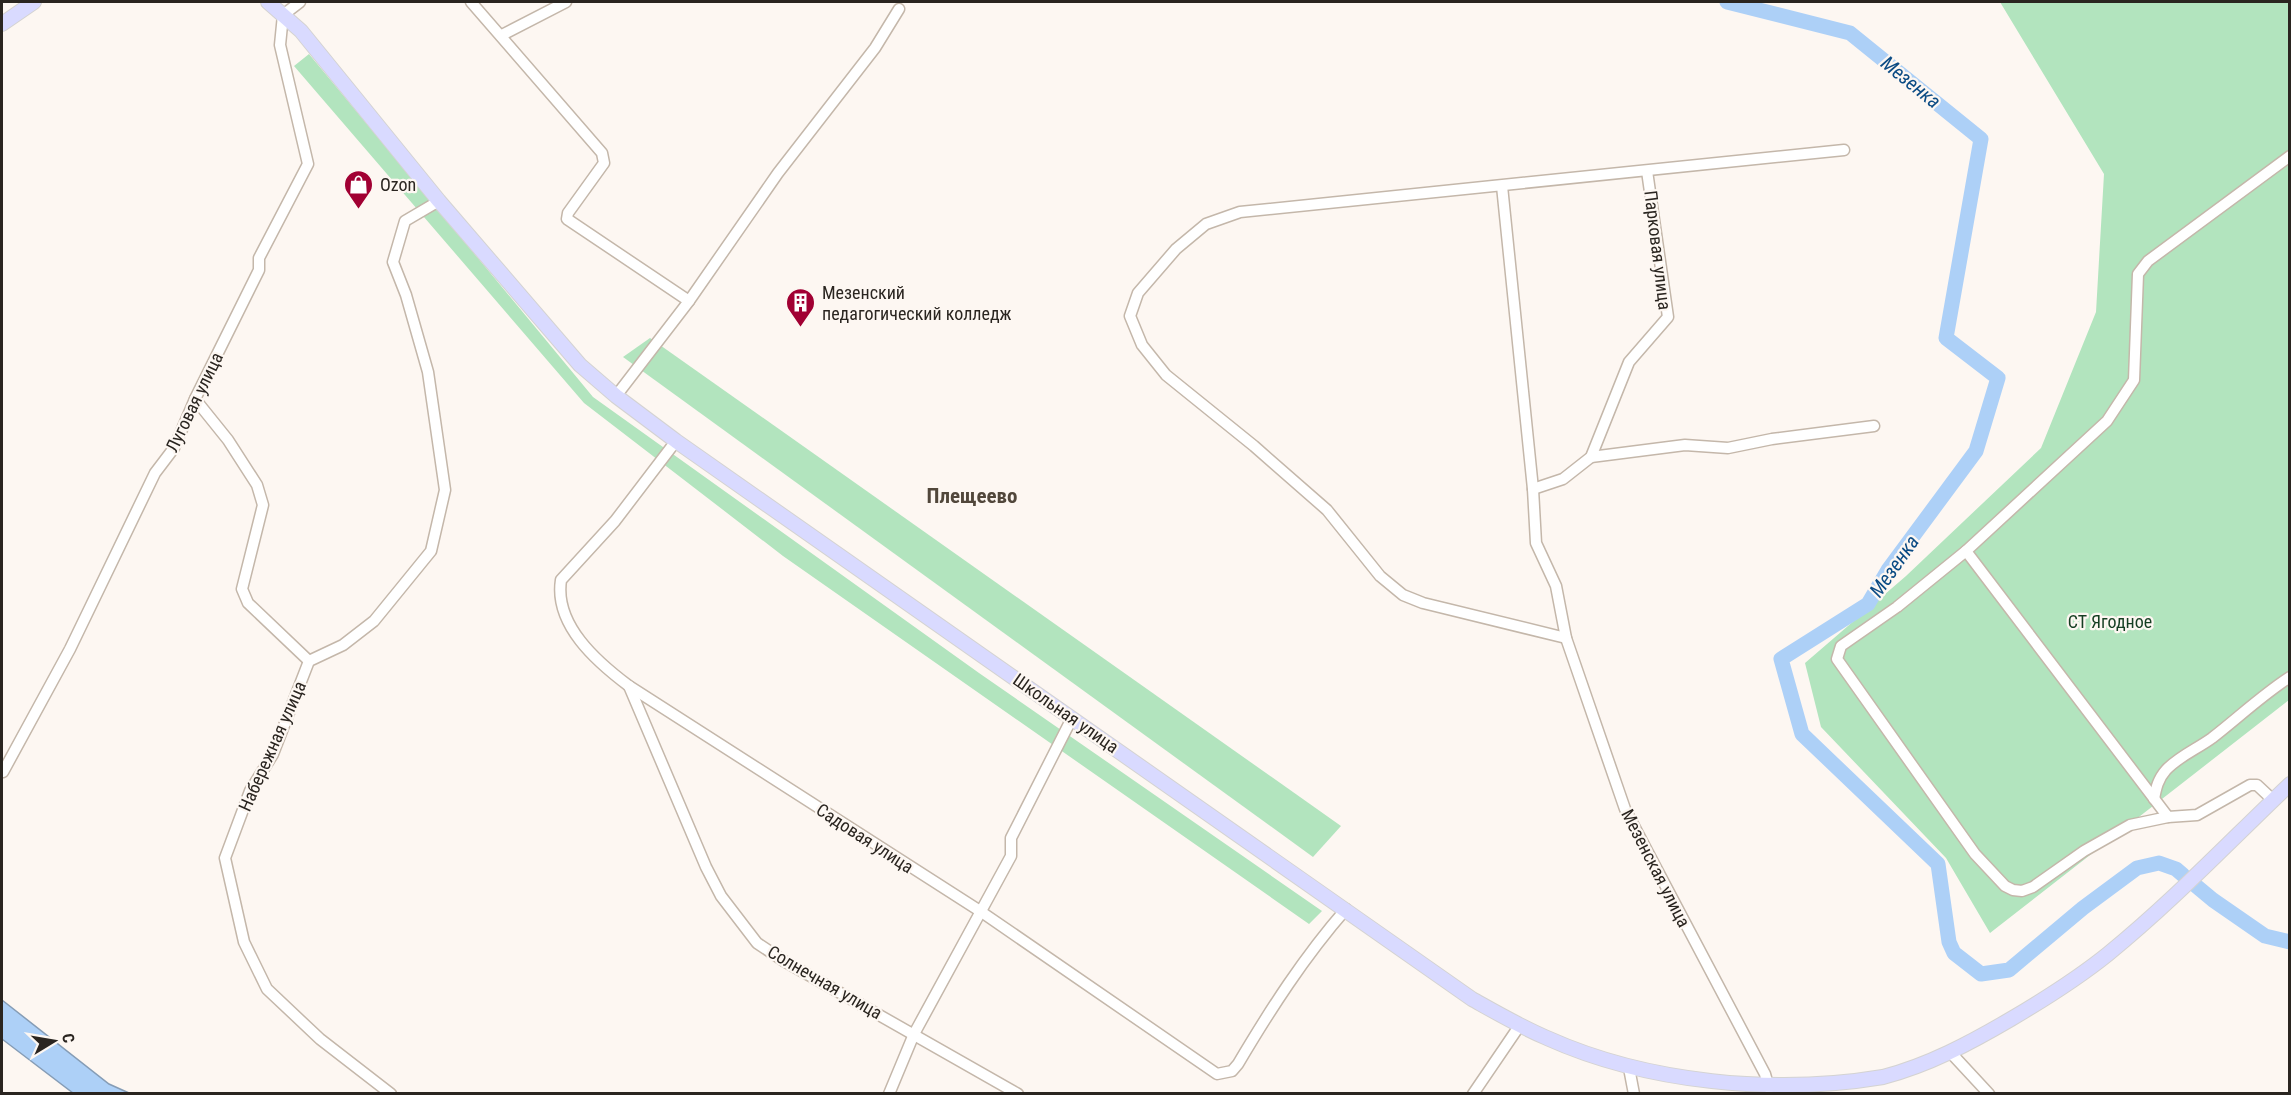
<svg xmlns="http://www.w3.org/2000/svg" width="2291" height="1095" viewBox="0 0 2291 1095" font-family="'Roboto Condensed',sans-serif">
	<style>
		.green { fill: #b2e4be }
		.water { fill: #add0f7; stroke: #869db6; stroke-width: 1.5 }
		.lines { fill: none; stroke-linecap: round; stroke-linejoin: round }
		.river { stroke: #add0f7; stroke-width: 15 }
		.minor-casing { stroke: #c4b7aa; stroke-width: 13 }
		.major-casing { stroke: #d4d3d2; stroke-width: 16 }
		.minor { stroke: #fff; stroke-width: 10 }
		.major { stroke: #d9daff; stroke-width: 14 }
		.labels { text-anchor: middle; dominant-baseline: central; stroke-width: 4.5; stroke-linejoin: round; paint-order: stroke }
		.poi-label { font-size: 18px; fill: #2a2520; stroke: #fdf7f2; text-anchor: start }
		.street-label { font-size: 18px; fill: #2a2520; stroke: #fdf7f2 }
		.park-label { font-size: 18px; fill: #153e22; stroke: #fdf7f2 }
		.water-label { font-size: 20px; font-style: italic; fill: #0b4b84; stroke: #fdf7f2 }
		.quarter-label { font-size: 21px; font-weight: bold; fill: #51473b; stroke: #fdf7f2 }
	</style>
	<rect width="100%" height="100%" fill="#fdf7f2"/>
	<g class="green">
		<polygon points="2000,2 2289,2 2289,700 1990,933 1946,858 1821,727 1805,663 1906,576 2041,448 2096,312 2104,174"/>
		<polygon points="309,54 593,397 979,673 1322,911 1309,924 783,556 584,403 294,66"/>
		<polygon points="650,338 1341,826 1313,857 623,357"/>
	</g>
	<polygon class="water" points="2,1000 109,1084 129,1093 73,1093 2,1039"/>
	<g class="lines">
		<g class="river">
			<polyline points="1727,2 1850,33 1981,139 1946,338 1998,378 1976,451 1888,570 1868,604 1781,659 1802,734 1938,864 1949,942 1954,953 1981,974 2009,970 2083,908 2137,868 2159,863 2176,869 2183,875"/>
			<polyline points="2195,885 2213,900 2265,936 2290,942"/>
		</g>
		<defs>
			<g id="minor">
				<polyline points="471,2 602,153 604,163 568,213 567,219 689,301 616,396"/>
				<polyline points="502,35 566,2"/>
				<polyline points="1502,186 1533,489 1536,543 1556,586 1566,638 1625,809 1765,1074 1769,1088"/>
				<polyline points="689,301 778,173 875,48 899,9"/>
				<polyline points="195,399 228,440 257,485 263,505 242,589 248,603 309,661"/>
				<path d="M676,441L615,521L561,580C554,625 597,662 629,686L980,911L1217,1074L1232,1071L1238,1064C1270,1010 1304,957 1346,909"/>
				<polyline points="1591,457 1685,445 1728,448 1772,439 1874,426"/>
				<polyline points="1533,489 1563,479 1591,457 1629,362 1668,317 1647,171"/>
				<polyline points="1966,551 1897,607 1841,646 1837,659 1975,854 2005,886 2013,890 2022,891 2033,887 2084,851 2130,825 2168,817"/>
				<polyline points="1566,638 1423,603 1403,595 1380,576 1327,510 1254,446 1166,375 1142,345 1130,316 1138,293 1176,249 1206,224 1240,212 1844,150"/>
				<polyline points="629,686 706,867 721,896 757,943 784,961 1018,1094"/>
				<polyline points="3,772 70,649 155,473 174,448 195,399 259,270 259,258 308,164 280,45 283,15 300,2"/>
				<path d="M2154,799C2156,788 2158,779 2166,770C2179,756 2197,749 2212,738C2238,718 2262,695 2290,677"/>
				<polyline points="2273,800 2257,785 2250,785 2197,815 2168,817 1966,551 2107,421 2134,380 2138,274 2148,261 2290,156"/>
				<polyline points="1951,1053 1989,1094"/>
				<polyline points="1629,1068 1634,1094"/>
				<polyline points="391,1094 320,1039 267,989 244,942 225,858 250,791 273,754 309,661 343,645 374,621 431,551 445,490 428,372 406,295 393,262 405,221 439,201"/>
				<polyline points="889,1094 914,1034 1011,856 1011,838 1072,718"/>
				<polyline points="1473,1094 1520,1025"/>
			</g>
			<g id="major">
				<path d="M268,2L301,31L439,201L580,365L616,396L676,441L1472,999C1497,1013 1521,1027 1547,1038C1647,1083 1775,1095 1883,1077C1929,1065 1970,1043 2011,1019C2045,999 2077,979 2108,954C2172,902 2230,841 2290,784"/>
				<polyline points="2,24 34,2"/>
			</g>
		</defs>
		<use href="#minor" class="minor-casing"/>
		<use href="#major" class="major-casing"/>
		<use href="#minor" class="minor"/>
		<use href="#major" class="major"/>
	</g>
	<defs>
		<symbol id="shop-pin" viewBox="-11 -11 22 30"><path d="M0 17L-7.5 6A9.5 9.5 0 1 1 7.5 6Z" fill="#a10033" stroke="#fdf7f2"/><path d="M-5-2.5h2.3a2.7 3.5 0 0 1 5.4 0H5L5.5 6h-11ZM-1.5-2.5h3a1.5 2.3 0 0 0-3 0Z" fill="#fff"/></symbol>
		<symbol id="building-pin" viewBox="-11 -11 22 30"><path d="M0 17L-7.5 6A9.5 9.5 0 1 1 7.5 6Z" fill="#a10033" stroke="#fdf7f2"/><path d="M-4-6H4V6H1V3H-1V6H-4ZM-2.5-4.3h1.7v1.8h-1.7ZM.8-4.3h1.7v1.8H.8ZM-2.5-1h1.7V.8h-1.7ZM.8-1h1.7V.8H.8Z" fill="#fff"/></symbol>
	</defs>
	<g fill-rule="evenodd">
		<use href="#shop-pin" x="342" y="168" width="33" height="45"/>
		<use href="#building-pin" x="784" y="286" width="33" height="45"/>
	</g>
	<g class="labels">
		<g class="poi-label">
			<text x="380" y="184">Ozon</text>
			<text x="822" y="292">Мезенский<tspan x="822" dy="21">педагогический колледж</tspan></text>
		</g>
		<g class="street-label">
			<text transform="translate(1658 250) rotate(83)">Парковая улица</text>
			<text transform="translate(194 402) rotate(-64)">Луговая улица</text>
			<text transform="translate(1066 713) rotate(35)">Школьная улица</text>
			<text transform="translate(272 746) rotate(-66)">Набережная улица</text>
			<text transform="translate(865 838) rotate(33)">Садовая улица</text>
			<text transform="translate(1656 868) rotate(63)">Мезенская улица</text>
			<text transform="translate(825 982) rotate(30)">Солнечная улица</text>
		</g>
		<g class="park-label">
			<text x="2110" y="621">СТ Ягодное</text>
		</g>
		<g class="water-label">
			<text transform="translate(1911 82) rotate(39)">Мезенка</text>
			<text transform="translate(1894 566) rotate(-55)">Мезенка</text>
		</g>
		<g class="quarter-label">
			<text x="972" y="496">Плещеево</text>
		</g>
	</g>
	<rect width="2291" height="1095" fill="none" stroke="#2a2520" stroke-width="6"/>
	<g transform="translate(54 1041) rotate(79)" stroke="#fdf7f2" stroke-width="4.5" paint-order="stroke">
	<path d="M0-4.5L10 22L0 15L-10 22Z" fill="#2a2520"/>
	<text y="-9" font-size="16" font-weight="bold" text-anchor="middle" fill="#2a2520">С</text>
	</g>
</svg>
